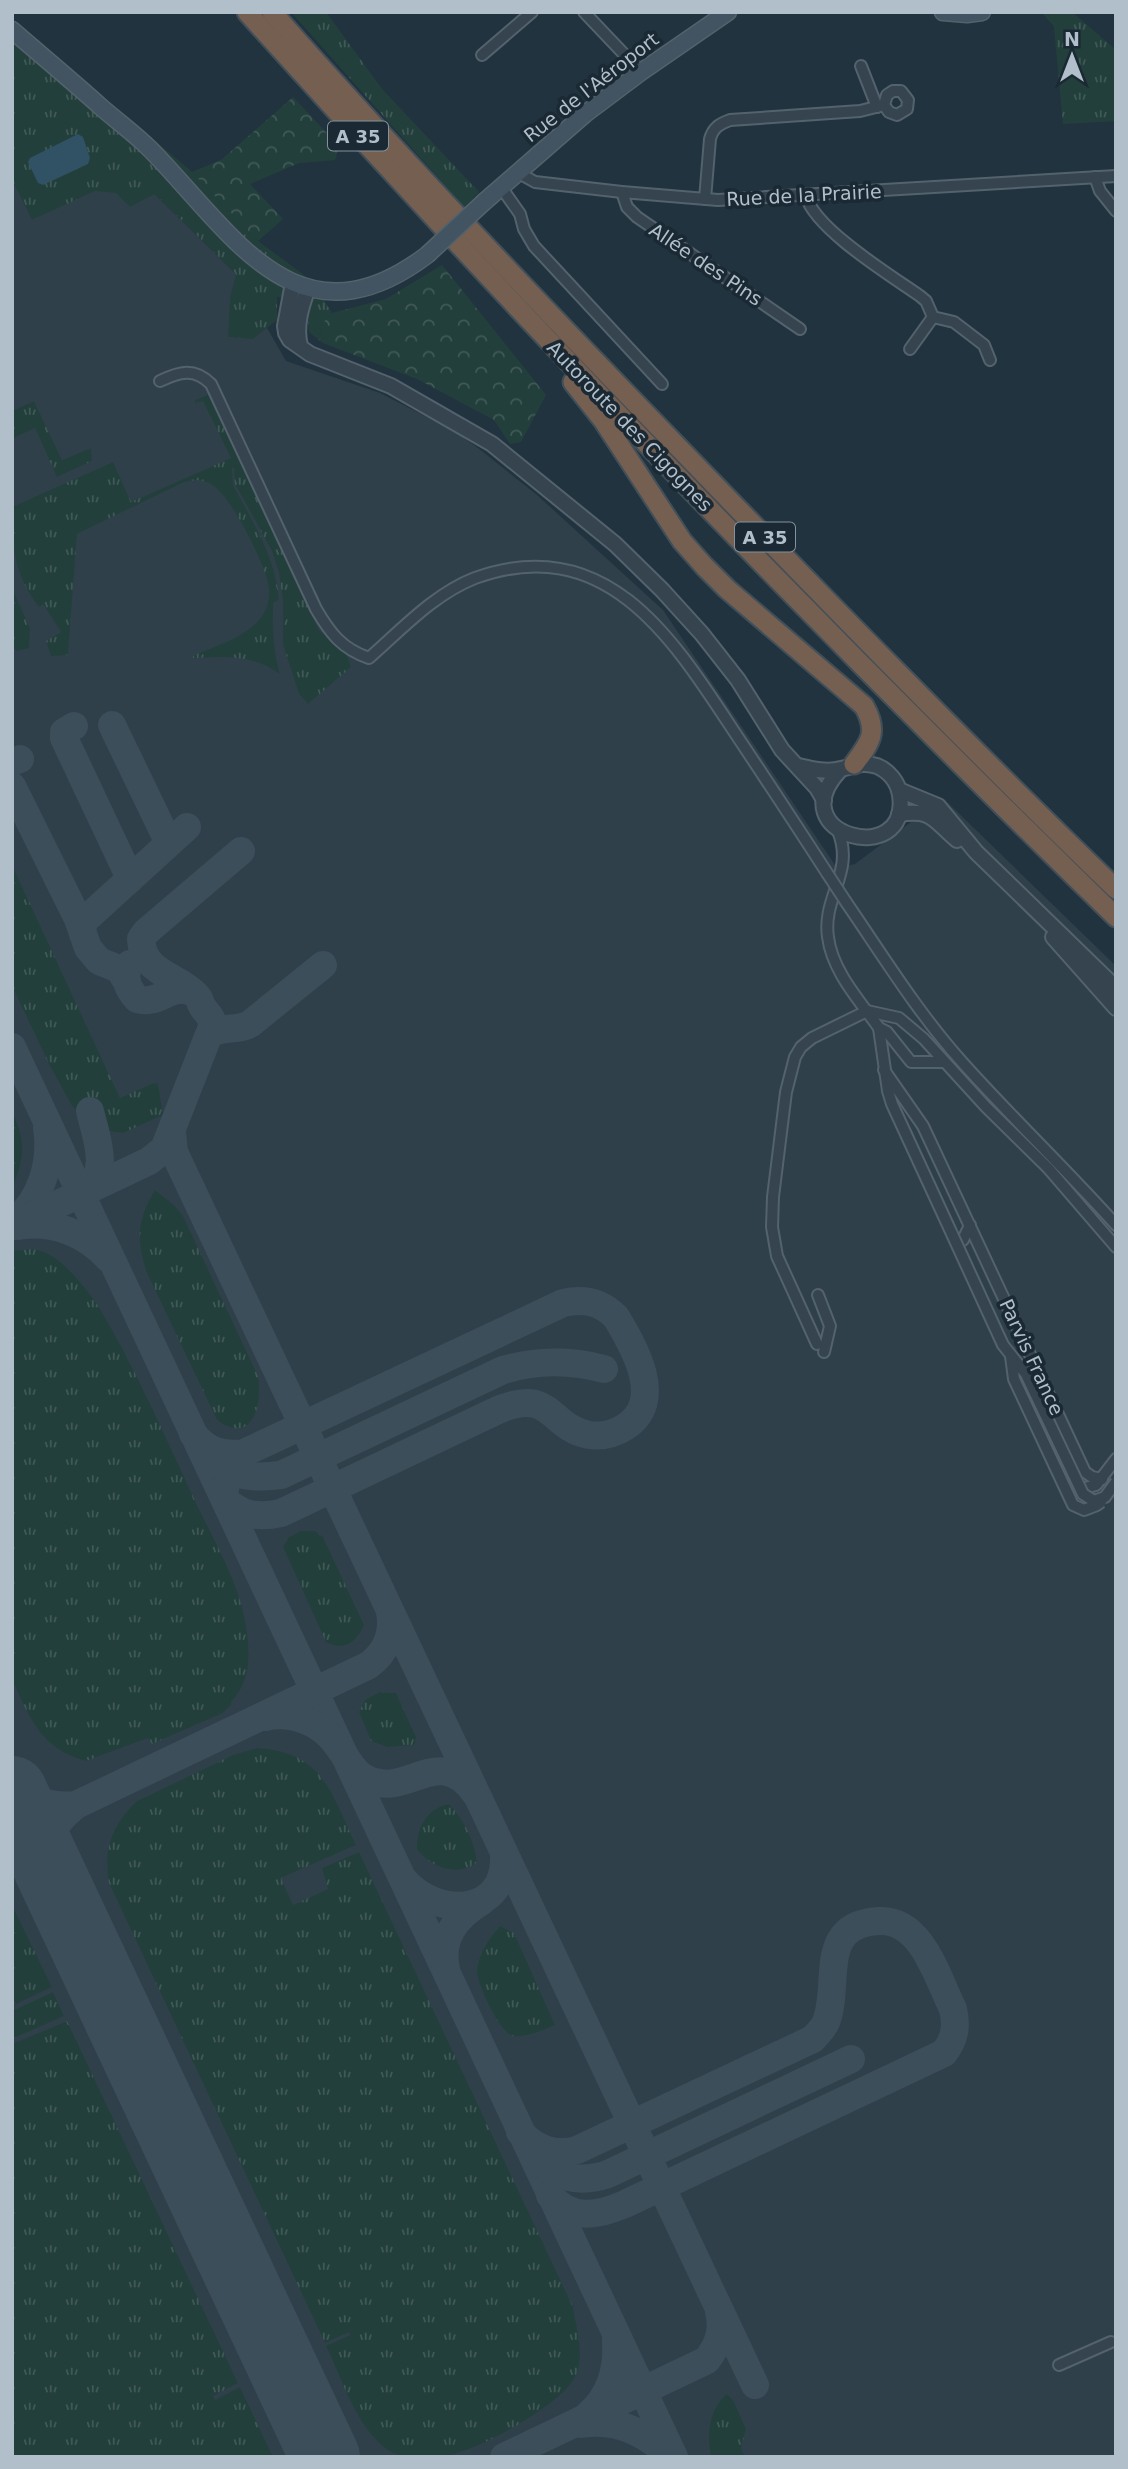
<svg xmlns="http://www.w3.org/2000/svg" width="1128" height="2469" viewBox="0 0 1128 2469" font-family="'DejaVu Sans',sans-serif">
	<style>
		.airport { fill: #2f404b }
		.grass { fill: url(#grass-tufts) }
		.forest { fill: url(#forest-crowns) }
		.water { fill: #315165 }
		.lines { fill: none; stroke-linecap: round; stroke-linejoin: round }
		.taxiway { stroke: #3c4e5a; stroke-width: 28 }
		.runway { stroke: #3c4e5a; stroke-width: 70 }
		.minor-casing { stroke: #53626c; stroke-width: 14 }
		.tertiary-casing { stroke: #53626c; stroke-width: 18 }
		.secondary-casing { stroke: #53626c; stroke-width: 19 }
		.motorway-casing { stroke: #404f59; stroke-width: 23 }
		.minor { stroke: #35444e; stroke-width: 10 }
		.tertiary { stroke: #35444e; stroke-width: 14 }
		.secondary { stroke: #425461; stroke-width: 16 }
		.motorway { stroke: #755f51; stroke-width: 19 }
		.minor-bridge-casing { stroke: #53626c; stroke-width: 14; stroke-linecap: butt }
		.secondary-bridge-casing { stroke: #53626c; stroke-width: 19; stroke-linecap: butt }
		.minor-bridge { stroke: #35444e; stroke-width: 10 }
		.secondary-bridge { stroke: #425461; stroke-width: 16 }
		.labels { text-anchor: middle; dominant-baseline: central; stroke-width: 7; stroke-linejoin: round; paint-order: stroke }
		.shield { fill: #1a2933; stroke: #83929c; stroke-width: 2 }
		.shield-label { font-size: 18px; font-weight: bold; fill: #b0bfc9 }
		.street-label { font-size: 19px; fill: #b0bfc9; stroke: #1a2933 }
	</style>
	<defs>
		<pattern id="grass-tufts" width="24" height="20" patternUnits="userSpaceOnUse" patternTransform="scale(1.75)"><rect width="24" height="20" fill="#233f3c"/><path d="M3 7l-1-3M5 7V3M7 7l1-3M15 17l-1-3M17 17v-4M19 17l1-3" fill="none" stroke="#405957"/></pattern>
		<pattern id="forest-crowns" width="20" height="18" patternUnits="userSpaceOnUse" patternTransform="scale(1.75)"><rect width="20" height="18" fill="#233f3c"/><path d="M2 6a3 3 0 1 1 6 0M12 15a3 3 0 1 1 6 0" fill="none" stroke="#405957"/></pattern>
	</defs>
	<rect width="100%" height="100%" fill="#21333e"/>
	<polygon class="airport" points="12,54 236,274 286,361 380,393 452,430 478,448 537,495 663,610 837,868 855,864 943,798 1116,966 1116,2457 12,2457"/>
	<g class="grass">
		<polygon points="291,12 326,12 382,89 479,192 464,207"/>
		<polygon points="1041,12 1072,12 1116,50 1116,121 1063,124 1054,26"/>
		<polygon points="12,20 192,172 258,241 312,281 332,313 320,326 323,343 309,332 307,311 277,296 277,320 253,339 228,337 230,297 236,274 155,194 130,207 116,193 95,191 32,220 12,180"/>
		<path d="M208,395L319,630L347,655L351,667L308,704L299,694L283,645V601L279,573L272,551L235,484L234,468H232L233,485C253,522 276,558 279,600L273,603C273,628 273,650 280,674C250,654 228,657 193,658V656C217,645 252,636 265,611C270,602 270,588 267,579C260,556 230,493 209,483C199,478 192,480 182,483L77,534L68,655L51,656L46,641L61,632L43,604L39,607C14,575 12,547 12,508L14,506L113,462L131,502L231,458L203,401L195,403V400Z"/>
		<polygon points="34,401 62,460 91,448 92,461 57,477 35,428 12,439 12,411"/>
		<polygon points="12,588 30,628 29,648 17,651 12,647"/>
		<polygon points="12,865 120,1098 154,1083 158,1084 163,1115 123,1133 110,1131 83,1116 72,1106 50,1066 12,986"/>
		<path d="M12,1111C26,1141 25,1159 12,1188Z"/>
		<path d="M155,1190L174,1205L183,1216L258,1376C263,1405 252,1446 217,1420L146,1271C136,1238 137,1219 155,1190Z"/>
		<path d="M32,1249C57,1252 73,1274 89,1293C102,1310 112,1330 122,1348C149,1399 172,1451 196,1503C213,1539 236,1577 244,1616C250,1646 254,1678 231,1702V1705L223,1713L152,1744L148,1738L86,1761C40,1748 31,1720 12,1680V1251Z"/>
		<path d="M301,1531H315L323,1537L364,1625C357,1642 344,1652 326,1642L283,1547L289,1537Z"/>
		<polygon points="380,1692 396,1693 416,1737 414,1745 387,1747 371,1741 359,1712 365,1700"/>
		<path d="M257,1748C324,1752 331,1793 356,1845L281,1878L293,1905L328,1889L322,1868L359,1852L573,2307C576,2327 585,2356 576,2375C563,2405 478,2450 447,2456C430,2459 403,2460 389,2451C356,2428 343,2381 326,2346L350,2335L349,2332L325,2343L109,1883C103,1850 112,1824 137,1801L233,1755Z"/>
		<path d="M449,1804C464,1819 474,1841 477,1862C459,1878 429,1867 417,1849C416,1828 427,1808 449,1804Z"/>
		<polygon points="12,1905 52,1987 12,2006"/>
		<path d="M500,1926L514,1933L555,2025C544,2030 524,2038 513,2036C500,2034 476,1982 477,1970C479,1953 489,1938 500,1926Z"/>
		<polygon points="53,1992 64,2016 12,2039 12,2011"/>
		<polygon points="67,2021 238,2383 213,2396 215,2400 240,2387 273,2457 12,2457 12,2044"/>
		<path d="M727,2394L733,2400L746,2429L741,2448L745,2457H711C707,2434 708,2410 727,2394Z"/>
	</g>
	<g class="forest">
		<polygon points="293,97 339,146 335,160 299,163 250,184 283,219 258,241 192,172 221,160"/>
		<polygon points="442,265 546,395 521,442 510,444 494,420 417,379 323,343 320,326 332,313 386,299"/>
	</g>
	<polygon class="water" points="78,134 83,137 90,158 88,164 43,185 38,183 28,162 30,158"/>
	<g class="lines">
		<g class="taxiway">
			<polyline points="112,725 166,837 165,847"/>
			<polyline points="74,726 64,732 64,738 129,876 129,880"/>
			<polyline points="12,762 20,759"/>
			<polyline points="12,786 78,919 88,948 99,961 119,969 127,982"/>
			<polyline points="83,934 82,927 85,920 187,827"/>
			<path d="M130,964C122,976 128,989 137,999C158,1006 171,983 192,992"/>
			<path d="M210,1034C222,1026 238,1031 250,1024L323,965"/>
			<polyline points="12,1047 674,2457"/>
			<polyline points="172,1132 174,1152 755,2385"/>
			<path d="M83,1192C112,1173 96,1138 90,1111"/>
			<path d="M15,1221C42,1198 52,1162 47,1128"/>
			<path d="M12,1226L149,1161L164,1149L213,1024C212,1016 206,1013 202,1006C198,999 202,1002 197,996C179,975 143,975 141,939L146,932L241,851"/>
			<path d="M18,1226C52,1220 85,1233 108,1258"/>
			<path d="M193,1434C207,1451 222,1456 244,1453L563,1303C584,1298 601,1302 616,1317C634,1347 666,1401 625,1427C614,1434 602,1437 589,1435C548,1427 553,1387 498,1410L281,1513C259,1518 240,1516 224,1498C225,1478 232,1461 250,1450"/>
			<path d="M216,1463C235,1478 257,1478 281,1475L503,1370C538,1360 569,1360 604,1369"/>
			<path d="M265,1717C292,1711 321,1722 337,1745C349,1760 354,1777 375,1782C411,1793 440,1745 475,1793"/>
			<path d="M12,1783C31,1800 51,1808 76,1805C50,1826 43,1842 52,1875"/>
			<path d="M76,1805L369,1665C386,1652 394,1634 390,1612"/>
			<path d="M403,1879C436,1919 508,1917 504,1853"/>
			<path d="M446,1970C439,1938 456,1917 482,1901"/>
			<path d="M520,2132C536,2149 555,2156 577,2150L813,2039C818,2033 823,2029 826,2022C841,1984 816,1924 879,1921C922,1919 937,1977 953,2009C957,2026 955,2039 944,2053L625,2204C598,2216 570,2221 550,2195"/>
			<path d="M533,2154C553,2178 579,2184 608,2174L851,2059"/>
			<path d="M587,2416C611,2396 618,2369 616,2340"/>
			<path d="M581,2424C616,2418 645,2432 670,2456"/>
			<path d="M504,2457L707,2360C718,2345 724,2331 719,2312"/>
		</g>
		<polyline class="runway" points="12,1791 325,2457"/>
		<defs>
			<g id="minor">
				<polyline points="584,12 641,72"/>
				<polyline points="482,55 532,12"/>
				<polyline points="861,66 877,107"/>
				<polyline points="517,172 535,182 622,192 718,200 1116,176"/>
				<polyline points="1095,177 1100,191 1116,211"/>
				<polyline points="501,187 520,214 524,229 534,246 662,384"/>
				<polyline points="622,192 627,207 637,217 800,329"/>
				<path d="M806,196C815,229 890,275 920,296L926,301L933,317L954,322L984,345L990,360"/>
				<path d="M705,199L710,139C713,128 719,124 730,120L860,111L884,105L887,95L893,91H901L908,100L907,109L897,115L889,112L884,105"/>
				<polyline points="910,349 933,317"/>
				<path d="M160,381C179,372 194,367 211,384L316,609C330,633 342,649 369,658C402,629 434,594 475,578C605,531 672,637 733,730C765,778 796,825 827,873"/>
				<path d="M838,831C855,872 822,897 828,937C832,971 860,1001 879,1028L887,1032L911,1062H944"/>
				<path d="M846,902C883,956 918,1013 962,1062C1012,1118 1066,1169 1116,1225"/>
				<polyline points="879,1028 888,1091 892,1104 952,1234"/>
				<polyline points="884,1070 923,1126 1085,1472 1092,1477 1102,1479"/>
				<polyline points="963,1240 970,1225"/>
				<polyline points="818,1295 830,1326 824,1352"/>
				<polyline points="817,1344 777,1256 772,1227 773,1197 786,1092 795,1057 801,1047 812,1038 867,1011 899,1018 924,1039 986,1107 1048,1168 1116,1247"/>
				<polyline points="1085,1488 1096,1485 1116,1459"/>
				<polyline points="1059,2365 1111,2342"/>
			</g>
			<g id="tertiary">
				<polyline points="293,283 285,326 286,333 290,340 310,354 391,386 492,444 615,544 662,590 702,634 738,680 782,750 817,788 824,800"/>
				<path d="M300,346C295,326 301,307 308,288"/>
				<path d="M798,766C811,769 827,773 841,769C854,766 863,761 877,766C889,771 898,782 900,795C911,869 778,836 840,770"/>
				<polyline points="899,790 938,806 976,852 1116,988"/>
				<path d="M899,814C933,809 932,819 957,840"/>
				<polyline points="1053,937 1116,1008"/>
			</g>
			<g id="secondary">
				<polyline points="943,12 967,14 982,12"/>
				<path d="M12,30C42,56 72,81 101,107C117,121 135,134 150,149C232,232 297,353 427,255"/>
				<polyline points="484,202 585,114 641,72 728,12"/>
			</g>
			<g id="motorway">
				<path d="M247,12C526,324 816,625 1116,917"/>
				<path d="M272,12C404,162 542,307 681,450C824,598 968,746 1116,889"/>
				<path d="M573,382L603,420L682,541L704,566L727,589L864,706C879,732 870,743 854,764"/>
			</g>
		</defs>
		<use href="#minor" class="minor-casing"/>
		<use href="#tertiary" class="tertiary-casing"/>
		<use href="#secondary" class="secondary-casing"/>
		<use href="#motorway" class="motorway-casing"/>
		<use href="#minor" class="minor"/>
		<use href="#tertiary" class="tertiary"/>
		<use href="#secondary" class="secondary"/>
		<use href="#motorway" class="motorway"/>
		<defs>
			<g id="minor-bridge">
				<polyline points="827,873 846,902"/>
				<polyline points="952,1234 1003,1345 1026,1374 1083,1494 1094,1501 1105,1497 1116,1482"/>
				<polyline points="1011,1356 1014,1379 1073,1505 1084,1510 1097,1505 1101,1502"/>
			</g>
			<polyline id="secondary-bridge" points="427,255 484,202"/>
		</defs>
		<use href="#minor-bridge" class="minor-bridge-casing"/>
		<use href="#secondary-bridge" class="secondary-bridge-casing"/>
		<use href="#minor-bridge" class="minor-bridge"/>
		<use href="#secondary-bridge" class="secondary-bridge"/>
	</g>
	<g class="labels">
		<g class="shield">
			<rect x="328" y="121.5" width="60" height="29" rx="5"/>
			<rect x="735" y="522.5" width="60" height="29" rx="5"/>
		</g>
		<g class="shield-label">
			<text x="358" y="136">A 35</text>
			<text x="765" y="537">A 35</text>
		</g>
		<g class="street-label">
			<text transform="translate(591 87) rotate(-38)">Rue de l'Aéroport</text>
			<text transform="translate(804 195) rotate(-3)">Rue de la Prairie</text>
			<text transform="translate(706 264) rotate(34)">Allée des Pins</text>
			<text transform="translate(630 426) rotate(46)">Autoroute des Cigognes</text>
			<text transform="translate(1032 1357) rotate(65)">Parvis France</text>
		</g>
	</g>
	<rect width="1128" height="2469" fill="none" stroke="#b0bfc9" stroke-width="28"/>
	<g transform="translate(1072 56)" stroke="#1a2933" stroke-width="5" paint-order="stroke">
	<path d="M0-5L12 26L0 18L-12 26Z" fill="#b0bfc9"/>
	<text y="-10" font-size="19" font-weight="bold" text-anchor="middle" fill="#b0bfc9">N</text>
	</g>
</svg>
